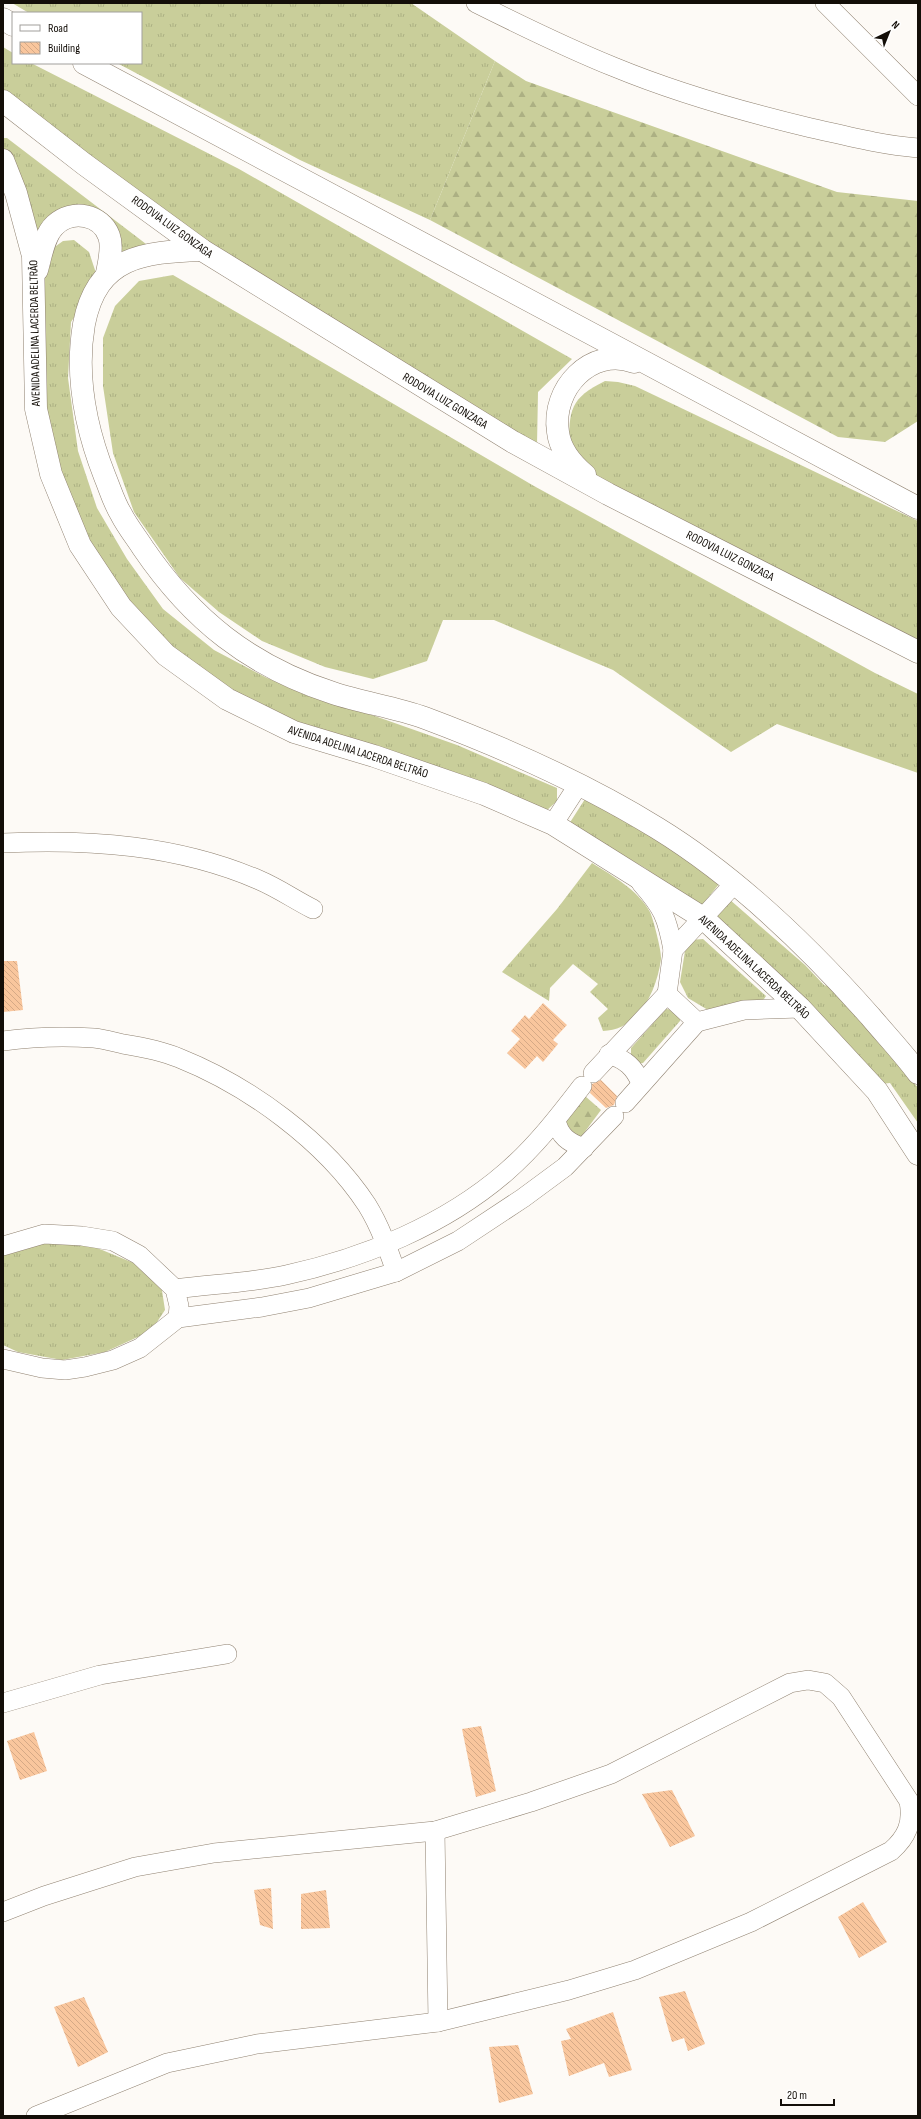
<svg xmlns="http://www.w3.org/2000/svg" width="921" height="2119" viewBox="0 0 921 2119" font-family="'Sofia Sans Condensed',sans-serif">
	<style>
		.grass { fill: url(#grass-tufts) }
		.forest { fill: url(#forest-firs) }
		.building { fill: url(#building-back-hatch) }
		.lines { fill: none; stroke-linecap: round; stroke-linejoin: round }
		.minor-casing { stroke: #908271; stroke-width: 20 }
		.major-casing { stroke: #908271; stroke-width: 23 }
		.highway-casing { stroke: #908271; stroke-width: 23 }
		.minor { stroke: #fff; stroke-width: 19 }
		.major { stroke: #fff; stroke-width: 22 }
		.highway { stroke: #fff; stroke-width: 22 }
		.labels { text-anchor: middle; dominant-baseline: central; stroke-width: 3.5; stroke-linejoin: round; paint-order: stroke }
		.street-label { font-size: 12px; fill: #130e08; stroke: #fff }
	</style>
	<defs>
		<pattern id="grass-tufts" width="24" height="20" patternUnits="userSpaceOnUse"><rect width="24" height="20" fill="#c9ce9a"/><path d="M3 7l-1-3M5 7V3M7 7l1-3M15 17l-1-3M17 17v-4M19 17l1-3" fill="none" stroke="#acb083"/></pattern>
		<pattern id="forest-firs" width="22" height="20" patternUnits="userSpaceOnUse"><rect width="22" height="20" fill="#c9ce9a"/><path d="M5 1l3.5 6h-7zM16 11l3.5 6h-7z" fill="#acb083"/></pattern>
		<pattern id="building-back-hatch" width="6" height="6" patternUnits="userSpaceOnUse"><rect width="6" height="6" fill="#f9c69d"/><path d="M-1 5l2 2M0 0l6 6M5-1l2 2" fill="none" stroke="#d5a986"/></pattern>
	</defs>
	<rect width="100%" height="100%" fill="#fdfaf6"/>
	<g class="grass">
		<polygon points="12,3 411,3 495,61 430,220 300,160 117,63 141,63 141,13 29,13"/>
		<polygon points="3,47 13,53 13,63 31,63 239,169 572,359 538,392 537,445 341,337 71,145 3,90"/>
		<polygon points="3,138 7,138 150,247 114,264 84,208 33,256 3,151"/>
		<polygon points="74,240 89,252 96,273 91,292 71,322 68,378 78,451 97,508 127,559 163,609 214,650 267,678 457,745 557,788 557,801 545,812 276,717 170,652 78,542 52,465 35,296 49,251 63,241"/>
		<polygon points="173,275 534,486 875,673 918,694 918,773 777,724 731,752 613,670 494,620 443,620 427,661 373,679 325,667 262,641 219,612 180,578 134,512 113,453 103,386 103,338 115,306 139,281"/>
		<path d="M605,381L618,382L635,386L918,521V652L594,477L569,447C569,410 570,398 605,381Z"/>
		<polygon points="585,799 664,844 719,884 700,908 645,868 569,824"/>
		<path d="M592,863C613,876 638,890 650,912C653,918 662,952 661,959C657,990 639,1030 603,1031L598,1018L608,1009L590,992L598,984L573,964L550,988L549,1001L502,972L557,909Z"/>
		<polygon points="729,899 805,965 824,985 840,991 918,1088 918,1123 890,1083 881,1084 712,915"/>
		<polygon points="703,939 766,996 760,1005 708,1010 688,998 680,982 685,951 691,940"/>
		<polygon points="666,1009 674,1010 680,1017 680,1021 643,1063 635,1064 631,1058 631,1048"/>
		<polygon points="41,1243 90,1245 136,1264 161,1284 165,1310 151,1331 105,1352 62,1360 18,1352 3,1345 3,1254"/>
	</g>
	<g class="forest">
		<polygon points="495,61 526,81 837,192 918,201 918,421 885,442 838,437 430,220"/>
		<polygon points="585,1096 601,1110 581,1137 575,1136 564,1126 565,1121"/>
	</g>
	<g class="building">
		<polygon points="3,961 17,961 23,1010 3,1012"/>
		<polygon points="543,1003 567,1025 553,1040 558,1044 543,1062 537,1056 525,1069 507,1053 520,1039 511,1031 525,1015 529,1019"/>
		<polygon points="601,1080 617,1096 614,1105 606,1108 590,1093 592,1084"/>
		<polygon points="481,1726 496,1791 476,1797 462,1729"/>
		<polygon points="34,1732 47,1771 20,1780 7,1741"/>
		<polygon points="672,1790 695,1836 670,1847 642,1794"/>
		<polygon points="271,1888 273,1929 260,1925 254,1890"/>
		<polygon points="326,1890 330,1928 301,1929 301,1894"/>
		<polygon points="863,1902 887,1942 859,1958 838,1917"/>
		<polygon points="685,1991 705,2044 688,2051 684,2038 672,2042 659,1997"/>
		<polygon points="84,1997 108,2052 78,2067 54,2007"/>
		<polygon points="613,2012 632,2070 609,2077 604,2063 569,2076 561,2041 571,2039 566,2029"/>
		<polygon points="518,2045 533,2094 499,2103 489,2047"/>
	</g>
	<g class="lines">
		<defs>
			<g id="minor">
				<path d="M476,3C522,26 567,48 614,67C677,93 744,112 811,128C847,136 881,145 918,148"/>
				<polyline points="825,3 918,96"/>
				<polyline points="553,824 579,784"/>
				<path d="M3,843C90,839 178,845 259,880C278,888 295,900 313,909"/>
				<path d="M641,883C663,908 667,917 673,950"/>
				<polyline points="735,883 673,950 667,994 697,1022 744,1010 800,1008"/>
				<path d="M3,1041C32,1037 64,1036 94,1038C103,1039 114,1042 123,1044C142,1047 162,1051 179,1058C249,1086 325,1141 367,1205C380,1226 388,1249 396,1272"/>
				<path d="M609,1054C626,1060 634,1067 641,1083"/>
				<polyline points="593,1073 667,994"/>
				<polyline points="625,1103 697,1022"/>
				<path d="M556,1120C559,1136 569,1143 584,1148"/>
				<polyline points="3,1246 44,1234 82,1236 113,1241 139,1255 175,1289 179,1306 178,1318"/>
				<path d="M175,1289C211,1284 250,1283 286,1275C364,1258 445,1225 506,1172C535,1147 559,1116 582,1086"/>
				<polyline points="3,1359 42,1368 65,1370 85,1367 113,1360 140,1348 178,1318 262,1307 309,1298 396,1272 458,1241 523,1198 565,1167 614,1116"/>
				<polyline points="3,1703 100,1675 227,1654"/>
				<polyline points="435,1831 438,2022"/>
				<path d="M3,1912L44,1896L135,1867L214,1853L435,1831L531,1802L611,1774L790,1683L808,1680L825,1683L841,1697L909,1801C913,1823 907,1837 891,1851L751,1922L635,1970L569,1990L438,2022L257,2044L167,2063L36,2116"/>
			</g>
			<g id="major">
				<polyline points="3,160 16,193 33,256 36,409 51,474 80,545 121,607 166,655 227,699 294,732 374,756 484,794 553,824 703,918 800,1008 877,1091 918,1154"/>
				<path d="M202,250C143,252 97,256 84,324C75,376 86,429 105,477C110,489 114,503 121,514C127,526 136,537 143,548C192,620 250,666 333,693C363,703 395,707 425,718C505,748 584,783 657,828C737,877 808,946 870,1016C886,1035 903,1053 918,1073"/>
				<path d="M37,270C41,256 44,235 55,225C72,209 101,214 109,236C113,247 109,262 107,273"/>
			</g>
			<g id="highway">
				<polyline points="3,19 13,25"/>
				<polyline points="84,63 918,508"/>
				<polyline points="3,101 84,164 202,250 513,442 608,494 918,652"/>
				<path d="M585,475C572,464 560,450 558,432C551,389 591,346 634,362"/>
			</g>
		</defs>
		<use href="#minor" class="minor-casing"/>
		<use href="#major" class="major-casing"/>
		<use href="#highway" class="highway-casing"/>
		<use href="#minor" class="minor"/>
		<use href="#major" class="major"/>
		<use href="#highway" class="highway"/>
	</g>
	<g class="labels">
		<g class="street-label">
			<text transform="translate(172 227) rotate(36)">RODOVIA LUIZ GONZAGA</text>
			<text transform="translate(35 333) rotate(-91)">AVENIDA ADELINA LACERDA BELTRÃO</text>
			<text transform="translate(445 401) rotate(31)">RODOVIA LUIZ GONZAGA</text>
			<text transform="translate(730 556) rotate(27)">RODOVIA LUIZ GONZAGA</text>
			<text transform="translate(358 752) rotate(18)">AVENIDA ADELINA LACERDA BELTRÃO</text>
			<text transform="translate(754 967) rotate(43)">AVENIDA ADELINA LACERDA BELTRÃO</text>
		</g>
	</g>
	<rect width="921" height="2119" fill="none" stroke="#130e08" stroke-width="8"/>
	<rect x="12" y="12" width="130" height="52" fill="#ffffff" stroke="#a19f9c"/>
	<rect x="20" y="25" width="20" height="6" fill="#ffffff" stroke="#a19f9c"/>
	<text x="48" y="32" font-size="12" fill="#130e08">Road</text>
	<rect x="20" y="42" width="20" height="12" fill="url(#building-back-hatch)" stroke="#a19f9c"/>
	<text x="48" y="52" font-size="12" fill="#130e08">Building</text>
	<g transform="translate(889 32) rotate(43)" stroke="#ffffff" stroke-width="3" paint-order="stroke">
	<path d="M0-3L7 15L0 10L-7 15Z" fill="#130e08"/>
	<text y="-6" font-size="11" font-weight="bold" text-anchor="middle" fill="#130e08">N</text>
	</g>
	<path d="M781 2099v6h53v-6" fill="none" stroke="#130e08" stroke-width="2"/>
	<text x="787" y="2099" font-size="12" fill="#130e08" stroke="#ffffff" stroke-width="3" paint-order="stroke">20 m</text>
</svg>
